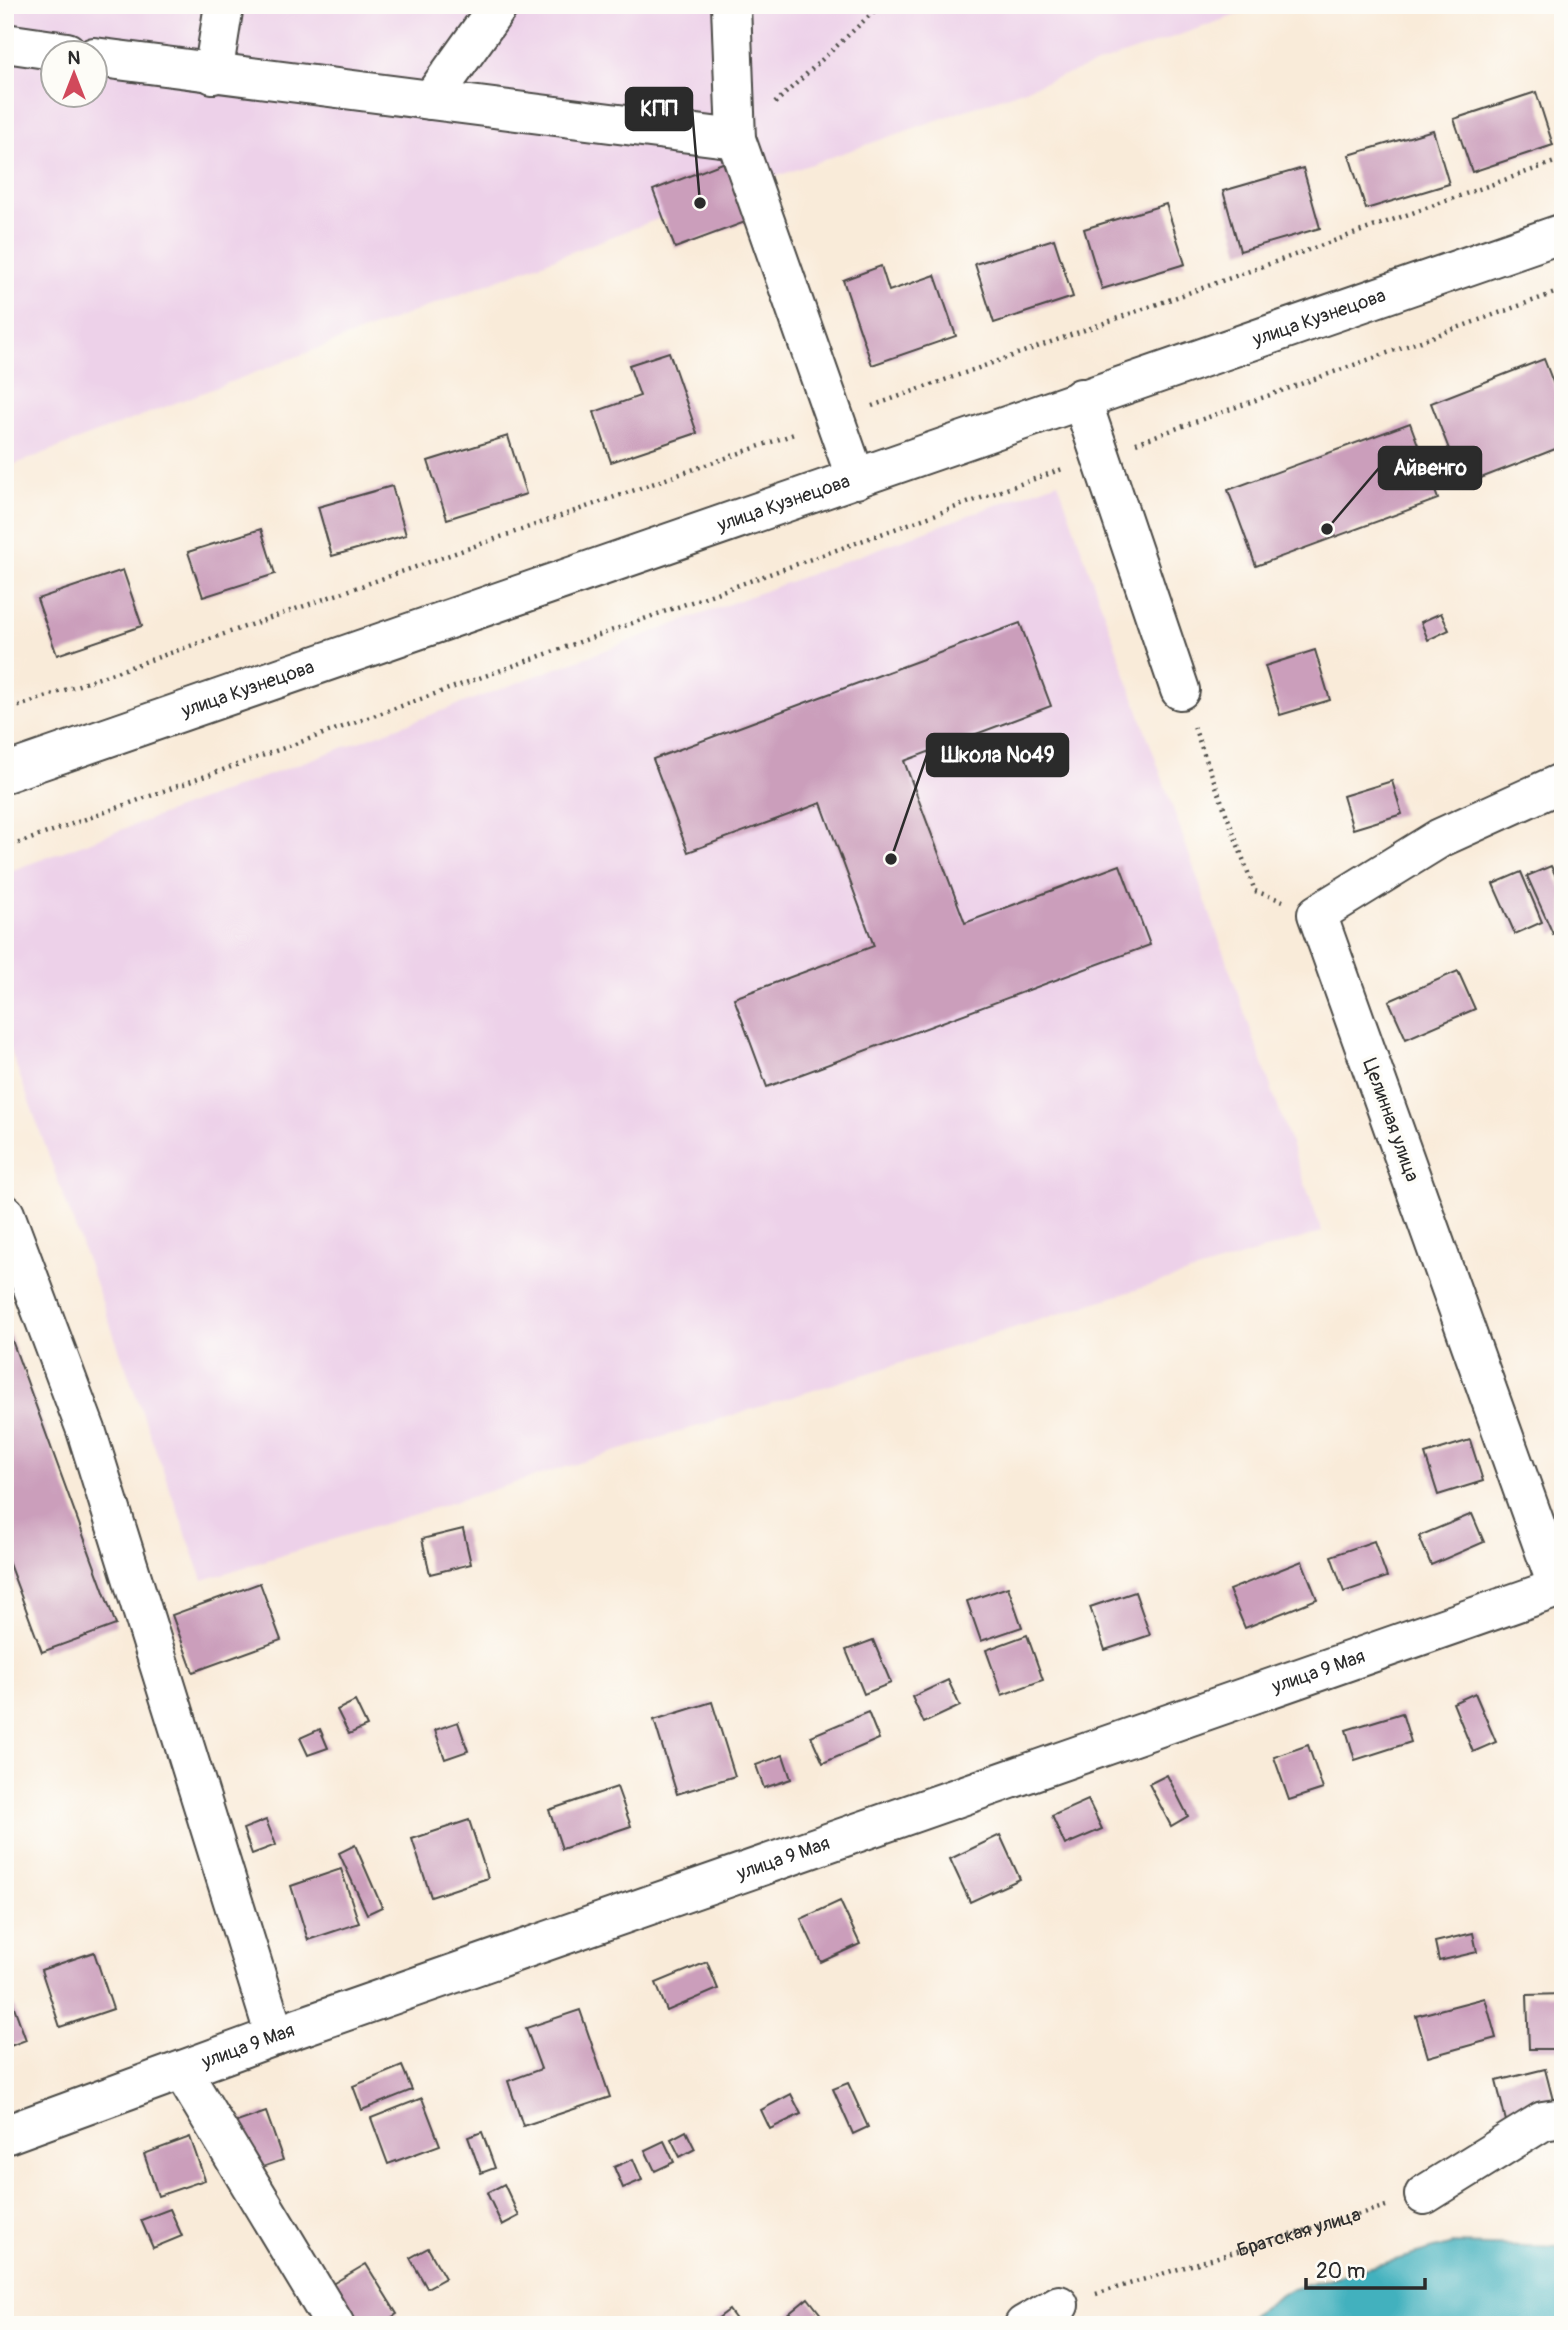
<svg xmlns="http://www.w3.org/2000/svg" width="1568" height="2330" viewBox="0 0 1568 2330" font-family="Pangolin,sans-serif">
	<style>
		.built { fill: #edd1e9; fill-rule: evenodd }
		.water { fill: #43b1be; stroke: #376e74; stroke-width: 2 }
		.building { fill: #cb9ebb }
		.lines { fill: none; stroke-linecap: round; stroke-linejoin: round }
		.minor-casing { stroke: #4a4845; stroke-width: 42 }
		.path { stroke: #4a4845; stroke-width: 4.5; stroke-dasharray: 2 5; stroke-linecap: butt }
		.minor { stroke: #fff; stroke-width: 38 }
		.labels { text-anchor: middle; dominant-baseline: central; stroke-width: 7; stroke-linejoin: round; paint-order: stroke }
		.street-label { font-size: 19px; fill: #2b2b2b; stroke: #fdfcf7 }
		.leader { fill: none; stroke: #2b2b2b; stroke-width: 2.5 }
		.callout-dot { fill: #2b2b2b; stroke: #fdfcf7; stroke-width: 2.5 }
		.callout { fill: #2b2b2b; stroke: #2b2b2b; stroke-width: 2.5 }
		.callout-label { font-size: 21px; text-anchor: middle; font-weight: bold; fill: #fff }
	</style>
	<rect width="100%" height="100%" fill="#fdfcf7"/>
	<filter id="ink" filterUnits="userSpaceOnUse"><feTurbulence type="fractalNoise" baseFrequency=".0143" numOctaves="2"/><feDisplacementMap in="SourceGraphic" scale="14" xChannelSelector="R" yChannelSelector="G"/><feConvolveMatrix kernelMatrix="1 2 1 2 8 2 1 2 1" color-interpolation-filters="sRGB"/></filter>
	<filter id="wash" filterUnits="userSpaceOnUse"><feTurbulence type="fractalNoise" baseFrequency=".00686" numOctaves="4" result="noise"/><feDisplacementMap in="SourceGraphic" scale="28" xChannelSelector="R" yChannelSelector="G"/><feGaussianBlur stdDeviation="1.57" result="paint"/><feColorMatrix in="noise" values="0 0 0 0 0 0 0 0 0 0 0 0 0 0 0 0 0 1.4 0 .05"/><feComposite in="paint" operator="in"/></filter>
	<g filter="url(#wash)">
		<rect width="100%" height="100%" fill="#f9ebd9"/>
		<g class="built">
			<path d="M5,5H1265L737,190L748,221L675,248L663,217L5,468ZM52,52H94V94H52Z"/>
			<polygon points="1058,482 1322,1232 203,1580 5,1035 5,873"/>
		</g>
		<polygon class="water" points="1452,2244 1563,2247 1563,2325 1237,2325 1289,2290"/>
		<g id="blocks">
			<g class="building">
				<polygon points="1536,92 1553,145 1472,172 1454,119"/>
				<polygon points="1433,130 1449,184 1366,209 1349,155"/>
				<polygon points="725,162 748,221 675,248 653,190"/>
				<polygon points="1303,168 1320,228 1240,251 1223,191"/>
				<polygon points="1166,204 1185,264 1102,289 1084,229"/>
				<polygon points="1054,239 1073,297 994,323 975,264"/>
				<polygon points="881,266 889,291 935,275 956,336 872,365 843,280"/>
				<polygon points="669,352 697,433 611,462 594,412 640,396 629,365"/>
				<polygon points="1544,359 1563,408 1563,446 1463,485 1431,403"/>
				<polygon points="1410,423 1438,499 1256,566 1228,490"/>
				<polygon points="508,436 526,494 447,519 428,461"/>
				<polygon points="392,486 406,535 332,556 318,507"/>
				<polygon points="261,529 275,574 203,597 188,552"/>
				<polygon points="123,570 142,626 57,655 37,599"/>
				<polygon points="1441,613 1449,630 1428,640 1421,622"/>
				<polygon points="1020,623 1051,706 904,761 965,923 1120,865 1150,945 767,1087 734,998 874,946 821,803 688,852 653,759"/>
				<polygon points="1315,650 1330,700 1280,715 1265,666"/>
				<polygon points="1392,781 1402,814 1353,829 1343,796"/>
				<polygon points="1551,866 1563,891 1563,929 1553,934 1527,876"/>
				<polygon points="1521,872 1542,922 1515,934 1493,884"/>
				<polygon points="1458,971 1475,1009 1406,1039 1389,1001"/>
				<polygon points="6,1324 116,1625 42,1652 5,1553"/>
				<polygon points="1470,1440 1483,1481 1438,1495 1425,1454"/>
				<polygon points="1472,1514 1484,1542 1431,1565 1419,1536"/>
				<polygon points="463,1529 471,1564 430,1574 422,1539"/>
				<polygon points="1374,1541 1387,1577 1344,1592 1331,1556"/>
				<polygon points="1302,1561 1317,1599 1245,1628 1229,1590"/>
				<polygon points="260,1583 281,1640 193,1672 172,1615"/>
				<polygon points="1008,1587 1022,1627 981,1641 967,1601"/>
				<polygon points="1135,1592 1150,1635 1105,1650 1090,1607"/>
				<polygon points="1027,1635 1043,1680 1002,1695 986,1650"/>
				<polygon points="873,1640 891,1683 864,1694 846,1650"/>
				<polygon points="948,1680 960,1706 924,1723 912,1697"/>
				<polygon points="1475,1693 1496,1742 1473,1752 1453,1703"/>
				<polygon points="355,1701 367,1726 349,1734 337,1710"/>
				<polygon points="712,1702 735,1776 677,1794 654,1720"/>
				<polygon points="868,1712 879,1739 823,1763 811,1736"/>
				<polygon points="1402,1713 1411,1742 1355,1760 1346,1730"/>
				<polygon points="458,1722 468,1751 445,1759 435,1730"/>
				<polygon points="320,1729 328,1748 308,1755 300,1738"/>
				<polygon points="1308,1745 1323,1789 1289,1800 1274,1757"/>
				<polygon points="783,1755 791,1779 764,1788 756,1765"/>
				<polygon points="1167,1775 1188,1816 1171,1826 1149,1784"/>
				<polygon points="617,1787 631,1826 562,1849 549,1810"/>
				<polygon points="1088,1800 1102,1829 1065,1845 1052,1816"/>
				<polygon points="266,1820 276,1845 252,1854 243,1829"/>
				<polygon points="469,1820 488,1878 431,1897 412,1839"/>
				<polygon points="1000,1835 1020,1879 970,1902 950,1859"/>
				<polygon points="355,1845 382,1907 367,1914 339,1853"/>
				<polygon points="341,1869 359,1923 308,1940 291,1886"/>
				<polygon points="840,1901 860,1944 821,1962 801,1919"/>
				<polygon points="1473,1933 1477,1952 1439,1961 1435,1942"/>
				<polygon points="94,1952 113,2009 60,2027 41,1970"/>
				<polygon points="707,1962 718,1989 667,2011 656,1983"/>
				<polygon points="5,1982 26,2040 5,2048"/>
				<polygon points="1563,1994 1563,2049 1529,2049 1527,1995"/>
				<polygon points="1485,1998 1496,2038 1428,2057 1416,2016"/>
				<polygon points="580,2010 610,2097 523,2126 508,2081 541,2069 526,2028"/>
				<polygon points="402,2066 412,2090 362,2110 353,2086"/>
				<polygon points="1545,2069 1555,2108 1506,2121 1496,2081"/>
				<polygon points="848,2083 868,2127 853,2134 833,2089"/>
				<polygon points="791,2094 801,2114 770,2129 761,2110"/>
				<polygon points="422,2098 440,2145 388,2164 371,2118"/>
				<polygon points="266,2112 283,2160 251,2171 234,2123"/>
				<polygon points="686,2131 695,2149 680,2157 671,2139"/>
				<polygon points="482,2132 495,2168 481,2173 468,2137"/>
				<polygon points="190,2137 205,2180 158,2196 144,2154"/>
				<polygon points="664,2141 674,2162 655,2171 645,2150"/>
				<polygon points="633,2159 642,2180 623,2188 614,2167"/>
				<polygon points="504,2184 519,2216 502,2225 487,2193"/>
				<polygon points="170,2209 182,2236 153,2248 141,2220"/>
				<polygon points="428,2248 445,2278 427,2288 410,2258"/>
				<polygon points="366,2264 397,2314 379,2325 345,2325 324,2289"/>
				<polygon points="808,2298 829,2325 775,2325"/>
				<polygon points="729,2310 740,2325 716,2325 713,2322"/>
			</g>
		</g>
	</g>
	<g filter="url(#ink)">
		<use href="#blocks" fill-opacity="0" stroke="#4a4845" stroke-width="2"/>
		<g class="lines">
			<defs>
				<g id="minor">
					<polyline points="731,5 736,139 856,479"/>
					<polyline points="5,43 67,52"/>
					<polyline points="94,57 736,139"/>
					<polyline points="213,74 224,5"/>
					<polyline points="431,100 499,5"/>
					<polyline points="1081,398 1180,690"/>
					<path id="s2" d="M5,773L1563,233"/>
					<polyline points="5,1214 86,1430 275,2036"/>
					<polyline points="1558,1588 1317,914 1440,838 1563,782"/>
					<polyline points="182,2071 335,2325"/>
					<path id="s3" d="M5,2135L275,2036L1563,1586"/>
					<polyline points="1424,2195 1543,2121 1563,2118"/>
					<polyline points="1024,2325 1059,2305"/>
				</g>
			</defs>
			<use href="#minor" class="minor-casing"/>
			<g class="path">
				<polyline points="775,103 881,5"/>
				<polyline points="872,406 1563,159"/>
				<polyline points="1136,443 1563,290"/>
				<polyline points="5,711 797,433"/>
				<polyline points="1194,727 1255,891 1283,901"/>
				<polyline points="5,848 1065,468"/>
				<path id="s1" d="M1096,2294L1386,2206"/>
			</g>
			<use href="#minor" class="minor"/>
		</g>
	</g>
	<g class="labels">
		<g class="street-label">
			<text stroke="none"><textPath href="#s2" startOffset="1391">улица Кузнецова</textPath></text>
			<text stroke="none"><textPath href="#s2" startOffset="824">улица Кузнецова</textPath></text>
			<text stroke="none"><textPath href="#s2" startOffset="257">улица Кузнецова</textPath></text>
			<text transform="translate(1391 1120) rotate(70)">Целинная улица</text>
			<text stroke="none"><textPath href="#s3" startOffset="1393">улица 9 Мая</textPath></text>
			<text stroke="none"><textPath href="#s3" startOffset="826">улица 9 Мая</textPath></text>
			<text stroke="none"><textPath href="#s3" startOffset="259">улица 9 Мая</textPath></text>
			<text stroke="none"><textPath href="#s1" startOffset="212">Братская улица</textPath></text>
		</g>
	</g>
	<path class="leader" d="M700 203L692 109M1327 529L1379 468M891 859L927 755"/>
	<g class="callout-dot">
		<circle cx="700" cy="203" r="7"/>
		<circle cx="1327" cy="529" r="7"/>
		<circle cx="891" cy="859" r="7"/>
	</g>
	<g class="callout">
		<rect x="626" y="88" width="66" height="42" rx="7"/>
		<rect x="1379" y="447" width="102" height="42" rx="7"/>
		<rect x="927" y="734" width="141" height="42" rx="7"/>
	</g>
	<g class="callout-label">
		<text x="659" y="116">КПП</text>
		<text x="1430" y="475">Айвенго</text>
		<text x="998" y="762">Школа №49</text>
	</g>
	<rect width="1568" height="2330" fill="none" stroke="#fdfcf7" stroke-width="28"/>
	<g transform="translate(74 74)"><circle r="33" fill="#fdfcf7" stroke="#a9a8a5" stroke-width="2"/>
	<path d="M0-5L12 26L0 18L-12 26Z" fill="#d1495b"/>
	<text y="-10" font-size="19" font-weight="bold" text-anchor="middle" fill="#2b2b2b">N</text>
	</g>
	<path d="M1306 2278v10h119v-10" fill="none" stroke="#2b2b2b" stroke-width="3.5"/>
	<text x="1316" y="2278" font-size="21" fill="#2b2b2b" stroke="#fdfcf7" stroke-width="5" paint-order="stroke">20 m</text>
</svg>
